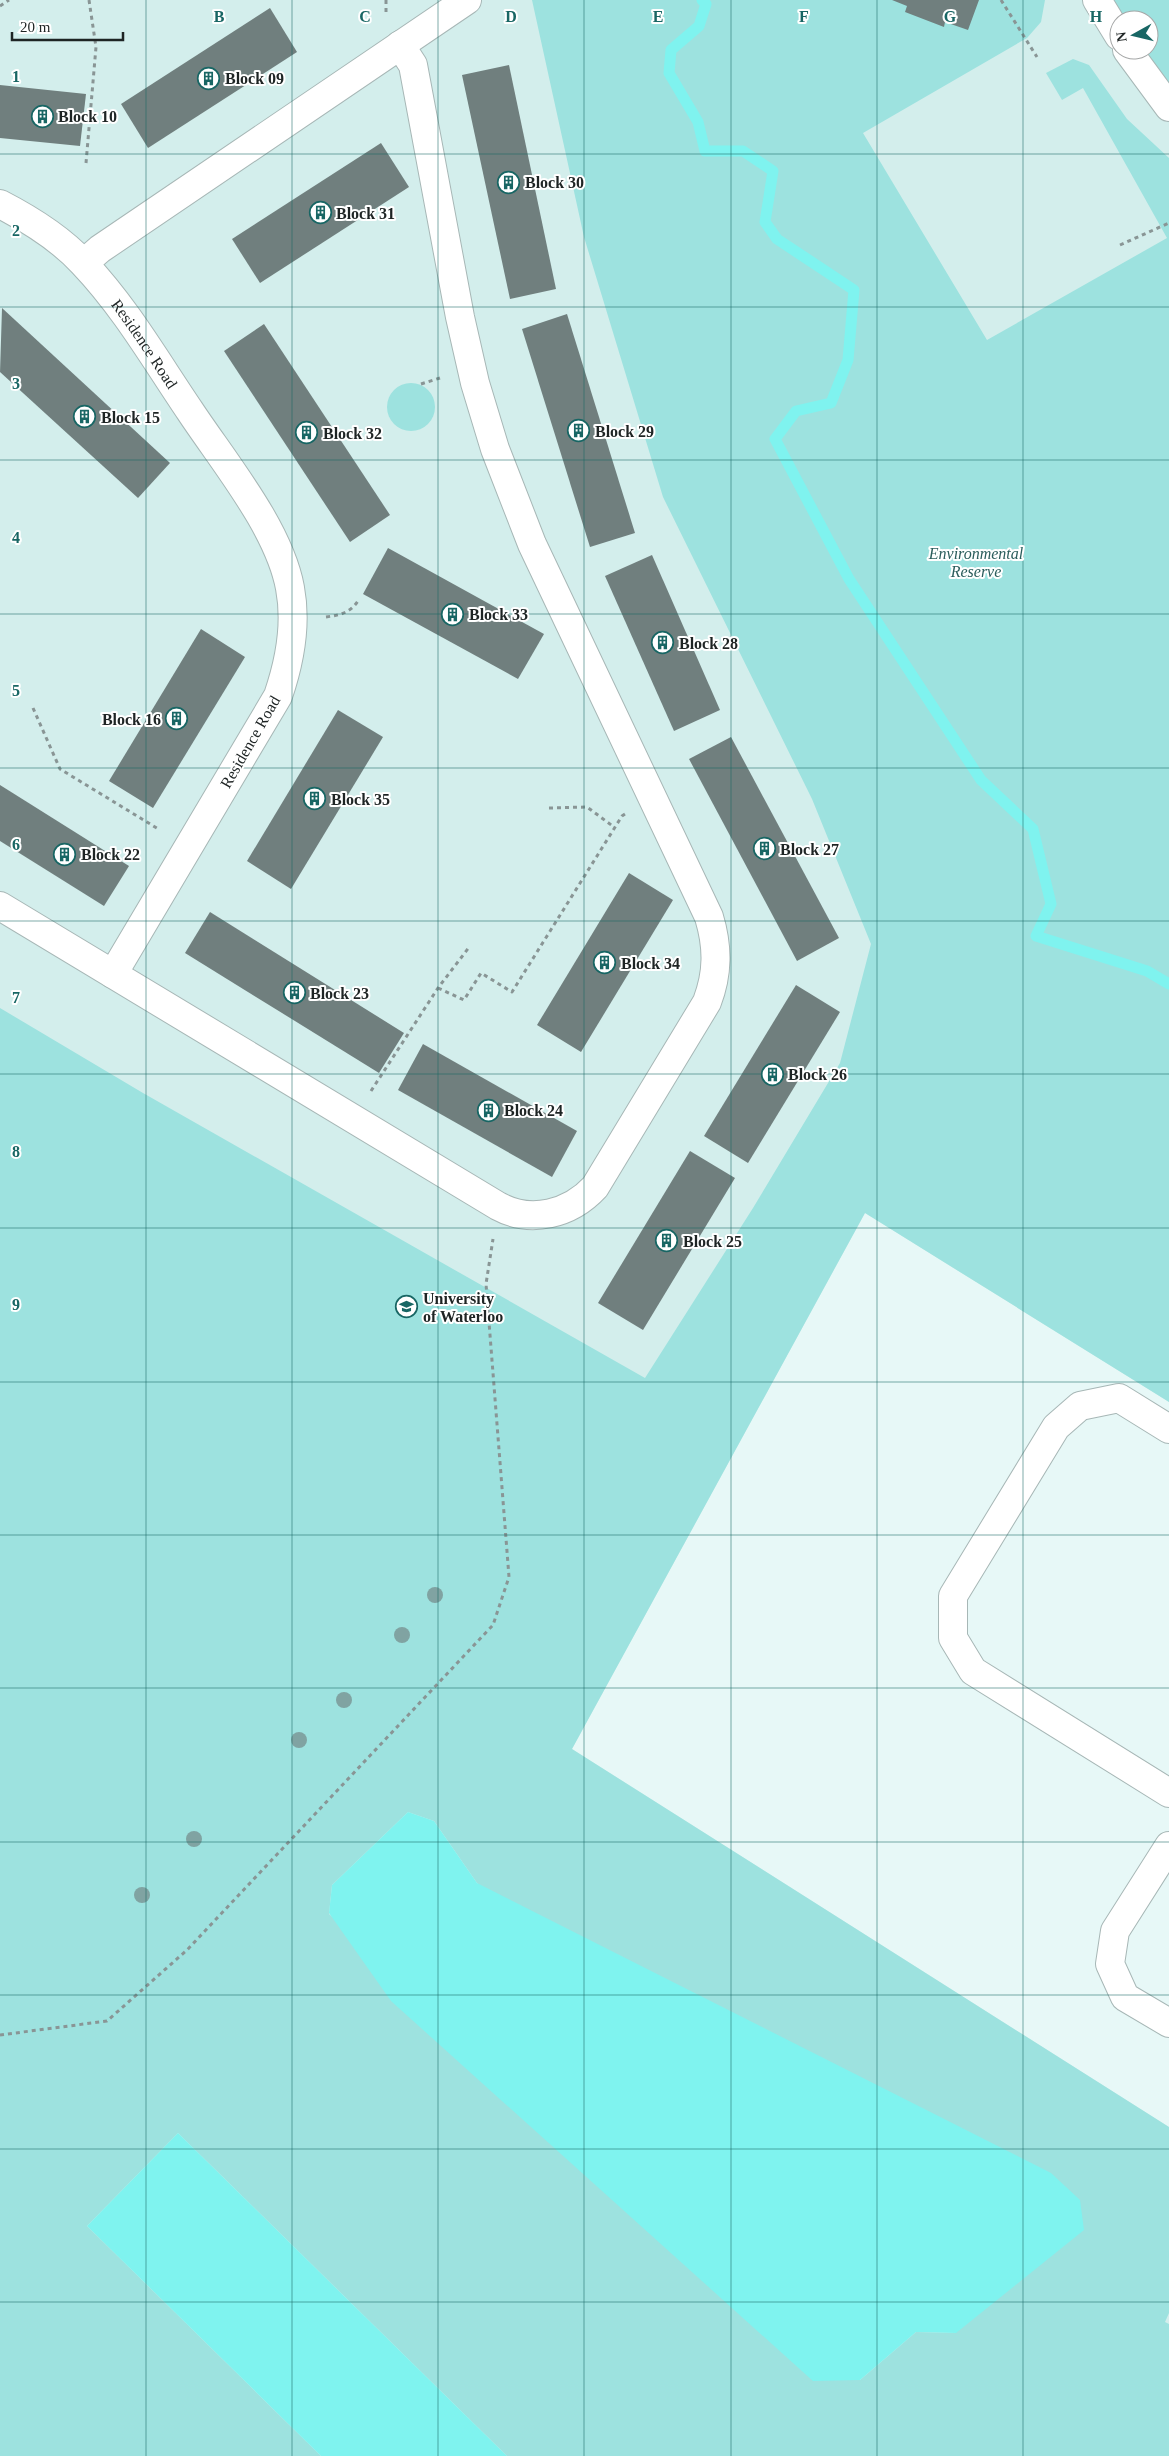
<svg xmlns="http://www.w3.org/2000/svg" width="1169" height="2456" viewBox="0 0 1169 2456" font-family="'Times New Roman',serif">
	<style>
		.built { fill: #d3eeec; fill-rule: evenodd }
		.green { fill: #9de2df; fill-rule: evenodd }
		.water { fill: #7ff3ef }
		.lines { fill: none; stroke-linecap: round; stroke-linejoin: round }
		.stream { stroke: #7ff3ef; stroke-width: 11 }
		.building { fill: #707f7e }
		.minor-casing { stroke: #a7b7b6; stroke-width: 30 }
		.path { stroke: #899595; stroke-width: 3; stroke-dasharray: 4 4; stroke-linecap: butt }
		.minor { stroke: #fff; stroke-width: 28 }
		.tree { fill: #80a3a2 }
		.grid { fill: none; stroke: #186664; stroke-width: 1; stroke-opacity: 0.55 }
		.labels { text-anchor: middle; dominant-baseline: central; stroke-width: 4; stroke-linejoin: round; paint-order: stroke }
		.poi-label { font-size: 16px; font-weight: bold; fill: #1e2424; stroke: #fff; text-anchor: start }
		.street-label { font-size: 16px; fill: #1e2424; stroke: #fff }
		.park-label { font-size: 16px; font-style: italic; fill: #2b5d5c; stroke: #fff }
		.grid-label { font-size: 16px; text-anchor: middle; font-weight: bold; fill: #186664; stroke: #fff; stroke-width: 4; stroke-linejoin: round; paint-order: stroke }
	</style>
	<rect width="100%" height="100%" fill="#e7f8f7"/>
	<path class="built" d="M0,0H1169V1402L865,1213L572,1749L1169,2127V2456H0ZM1119,20H1149V50H1119Z"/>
	<g class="green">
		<path d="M532,0H1045L1041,22L1027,38L863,133L987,340L1167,238L1083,88L1062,100L1046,73L1073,59L1089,65L1127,119L1169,158V1402L865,1213L572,1749L1169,2127V2313L1165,2322L1169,2324V2456H507L178,2133L87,2226L321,2456H0V1008L143,1093L645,1378L753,1208L840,1063L871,944L812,799L663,497L584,237ZM408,1812L434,1821L477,1883L956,2333L916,2332L860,2380L329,1914L332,1885Z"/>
		<polygon points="1110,0 1169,0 1169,87 1140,50 1149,50 1149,20 1122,20"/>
		<circle cx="411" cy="407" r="24"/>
	</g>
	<g class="water">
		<polygon points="408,1812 434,1821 477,1883 1051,2173 1080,2200 1084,2230 956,2333 916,2332 860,2380 813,2381 391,2001 329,1913 332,1885"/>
		<polygon points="178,2133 507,2456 321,2456 87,2226"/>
	</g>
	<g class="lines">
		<polyline class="stream" points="702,0 706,4 699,26 671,50 669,73 698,122 705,151 743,151 773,171 765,222 777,239 854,290 848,360 831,403 796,411 775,439 849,579 981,780 1033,829 1051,904 1036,936 1147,971 1169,984"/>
	</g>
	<g class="building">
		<polygon points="892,0 979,0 968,30 945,22 944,27 905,12 907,6"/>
		<polygon points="270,8 297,52 148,148 121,104"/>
		<polygon points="509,65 556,289 510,299 462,75"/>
		<polygon points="0,85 86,94 80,146 0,138"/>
		<polygon points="381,143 409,187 260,283 232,239"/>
		<polygon points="2,308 170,463 138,498 0,372"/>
		<polygon points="567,314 635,533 590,547 522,329"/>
		<polygon points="264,324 390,515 350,542 224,351"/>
		<polygon points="388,548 544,634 518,679 363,594"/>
		<polygon points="652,555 720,710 674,731 605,576"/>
		<polygon points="201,629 245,657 153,808 109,781"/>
		<polygon points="338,710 383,737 291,889 247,861"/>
		<polygon points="731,737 839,938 797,961 689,759"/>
		<polygon points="0,785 129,866 104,906 0,841"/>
		<polygon points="629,873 673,900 581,1052 537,1025"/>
		<polygon points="210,912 404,1033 379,1073 185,953"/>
		<polygon points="796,985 840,1012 748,1163 704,1136"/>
		<polygon points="423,1044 577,1131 552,1177 398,1090"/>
		<polygon points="690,1151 735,1178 643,1330 598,1303"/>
	</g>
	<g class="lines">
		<defs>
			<g id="minor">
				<polyline points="1097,0 1119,36"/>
				<polyline points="1127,50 1169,107"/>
				<path id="s1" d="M0,204C31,220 60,238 83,263C125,307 156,361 190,411C223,461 279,528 290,588C297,625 290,661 278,696L113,974"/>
				<polyline points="84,263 100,249 467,0"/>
				<path d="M0,906L498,1206C531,1224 570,1214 595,1187L707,1002C718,973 718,947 709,917L532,544L495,449L475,383L460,317L413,65L400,45"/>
				<polyline points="1169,1429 1119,1398 1080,1406 1056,1427 953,1596 953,1638 973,1671 1169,1793"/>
				<polyline points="1169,1846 1115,1931 1110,1964 1125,1997 1169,2023"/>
			</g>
		</defs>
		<use href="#minor" class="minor-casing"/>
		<g class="path">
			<polyline points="386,0 386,14"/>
			<polyline points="1001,0 1037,57"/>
			<polyline points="0,6 9,0"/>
			<polyline points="86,163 96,47 89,0"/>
			<polyline points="1120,245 1169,223"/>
			<polyline points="421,384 440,378"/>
			<path d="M326,617C340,615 350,613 358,601"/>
			<polyline points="33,708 60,769 160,830"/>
			<polyline points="549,808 587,807 614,827"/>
			<polyline points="438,988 464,1000 481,973 512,992 622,816 625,814"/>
			<polyline points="371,1091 438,988 470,946"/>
			<polyline points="0,2035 107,2021 187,1950 493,1625 509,1577 486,1284 493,1239"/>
		</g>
		<use href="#minor" class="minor"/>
	</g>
	<g class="tree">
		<circle cx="435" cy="1595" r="8"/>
		<circle cx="402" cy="1635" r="8"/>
		<circle cx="344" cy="1700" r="8"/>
		<circle cx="299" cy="1740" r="8"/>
		<circle cx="194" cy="1839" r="8"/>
		<circle cx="142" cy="1895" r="8"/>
	</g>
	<path class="grid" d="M146,0V2456M292,0V2456M438,0V2456M584,0V2456M731,0V2456M877,0V2456M1023,0V2456M0,154H1169M0,307H1169M0,460H1169M0,614H1169M0,768H1169M0,921H1169M0,1074H1169M0,1228H1169M0,1382H1169M0,1535H1169M0,1688H1169M0,1842H1169M0,1995H1169M0,2149H1169M0,2302H1169"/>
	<defs>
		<symbol id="building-ring" viewBox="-11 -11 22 22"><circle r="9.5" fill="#fff" stroke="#186664" stroke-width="1.5"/><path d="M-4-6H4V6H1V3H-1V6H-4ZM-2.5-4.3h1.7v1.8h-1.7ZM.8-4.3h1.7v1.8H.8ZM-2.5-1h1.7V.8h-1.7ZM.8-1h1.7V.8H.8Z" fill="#186664"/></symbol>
		<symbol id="university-ring" viewBox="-11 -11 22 22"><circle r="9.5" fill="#fff" stroke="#186664" stroke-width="1.5"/><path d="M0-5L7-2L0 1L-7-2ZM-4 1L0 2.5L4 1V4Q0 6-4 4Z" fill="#186664"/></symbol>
	</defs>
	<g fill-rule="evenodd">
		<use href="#building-ring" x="196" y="66" width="25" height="25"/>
		<use href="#building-ring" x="30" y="104" width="25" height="25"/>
		<use href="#building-ring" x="496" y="170" width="25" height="25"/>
		<use href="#building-ring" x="308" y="200" width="25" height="25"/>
		<use href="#building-ring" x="72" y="404" width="25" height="25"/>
		<use href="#building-ring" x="566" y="418" width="25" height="25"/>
		<use href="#building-ring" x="294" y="420" width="25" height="25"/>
		<use href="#building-ring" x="440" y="602" width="25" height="25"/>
		<use href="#building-ring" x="650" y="630" width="25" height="25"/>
		<use href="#building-ring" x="164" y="706" width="25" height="25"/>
		<use href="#building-ring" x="302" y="786" width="25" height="25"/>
		<use href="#building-ring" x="752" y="836" width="25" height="25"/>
		<use href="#building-ring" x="52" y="842" width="25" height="25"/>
		<use href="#building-ring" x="592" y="950" width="25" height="25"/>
		<use href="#building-ring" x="282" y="980" width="25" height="25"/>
		<use href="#building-ring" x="760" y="1062" width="25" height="25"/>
		<use href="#building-ring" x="476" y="1098" width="25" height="25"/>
		<use href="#building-ring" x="654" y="1228" width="25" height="25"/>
		<use href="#university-ring" x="394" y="1294" width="25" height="25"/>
	</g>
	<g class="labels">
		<g class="poi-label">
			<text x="225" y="78">Block 09</text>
			<text x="58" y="116">Block 10</text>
			<text x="525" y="182">Block 30</text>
			<text x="336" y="213">Block 31</text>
			<text x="101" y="417">Block 15</text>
			<text x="595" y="431">Block 29</text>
			<text x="323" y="433">Block 32</text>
			<text x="469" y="614">Block 33</text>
			<text x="679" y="643">Block 28</text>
			<text x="161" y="719" text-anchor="end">Block 16</text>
			<text x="331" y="799">Block 35</text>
			<text x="780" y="849">Block 27</text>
			<text x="81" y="854">Block 22</text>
			<text x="621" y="963">Block 34</text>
			<text x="310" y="993">Block 23</text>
			<text x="788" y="1074">Block 26</text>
			<text x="504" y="1110">Block 24</text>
			<text x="683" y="1241">Block 25</text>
			<text x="423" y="1298">University<tspan x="423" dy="18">of Waterloo</tspan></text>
		</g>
		<g class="street-label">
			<text stroke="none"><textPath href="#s1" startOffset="204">Residence Road</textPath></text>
			<text transform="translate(250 742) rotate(-60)">Residence Road</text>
		</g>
		<g class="park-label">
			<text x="976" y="553">Environmental<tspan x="976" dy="18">Reserve</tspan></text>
		</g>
	</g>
	<g class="grid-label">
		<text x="219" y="22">B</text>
		<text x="365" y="22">C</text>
		<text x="511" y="22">D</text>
		<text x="658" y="22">E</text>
		<text x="804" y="22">F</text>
		<text x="950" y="22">G</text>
		<text x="1096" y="22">H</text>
		<text x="16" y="82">1</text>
		<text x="16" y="236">2</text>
		<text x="16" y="389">3</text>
		<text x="16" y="543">4</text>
		<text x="16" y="696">5</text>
		<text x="16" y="850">6</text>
		<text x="16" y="1003">7</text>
		<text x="16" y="1157">8</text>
		<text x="16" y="1310">9</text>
	</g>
	<g transform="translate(1134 35) rotate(262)"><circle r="24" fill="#ffffff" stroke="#a5a7a7"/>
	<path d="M0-4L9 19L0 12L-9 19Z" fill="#186664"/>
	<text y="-8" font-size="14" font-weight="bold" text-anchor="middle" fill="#1e2424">N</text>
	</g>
	<path d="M12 32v8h111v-8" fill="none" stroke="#1e2424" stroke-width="2.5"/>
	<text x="20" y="32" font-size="15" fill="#1e2424" stroke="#ffffff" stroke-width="4" paint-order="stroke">20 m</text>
</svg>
